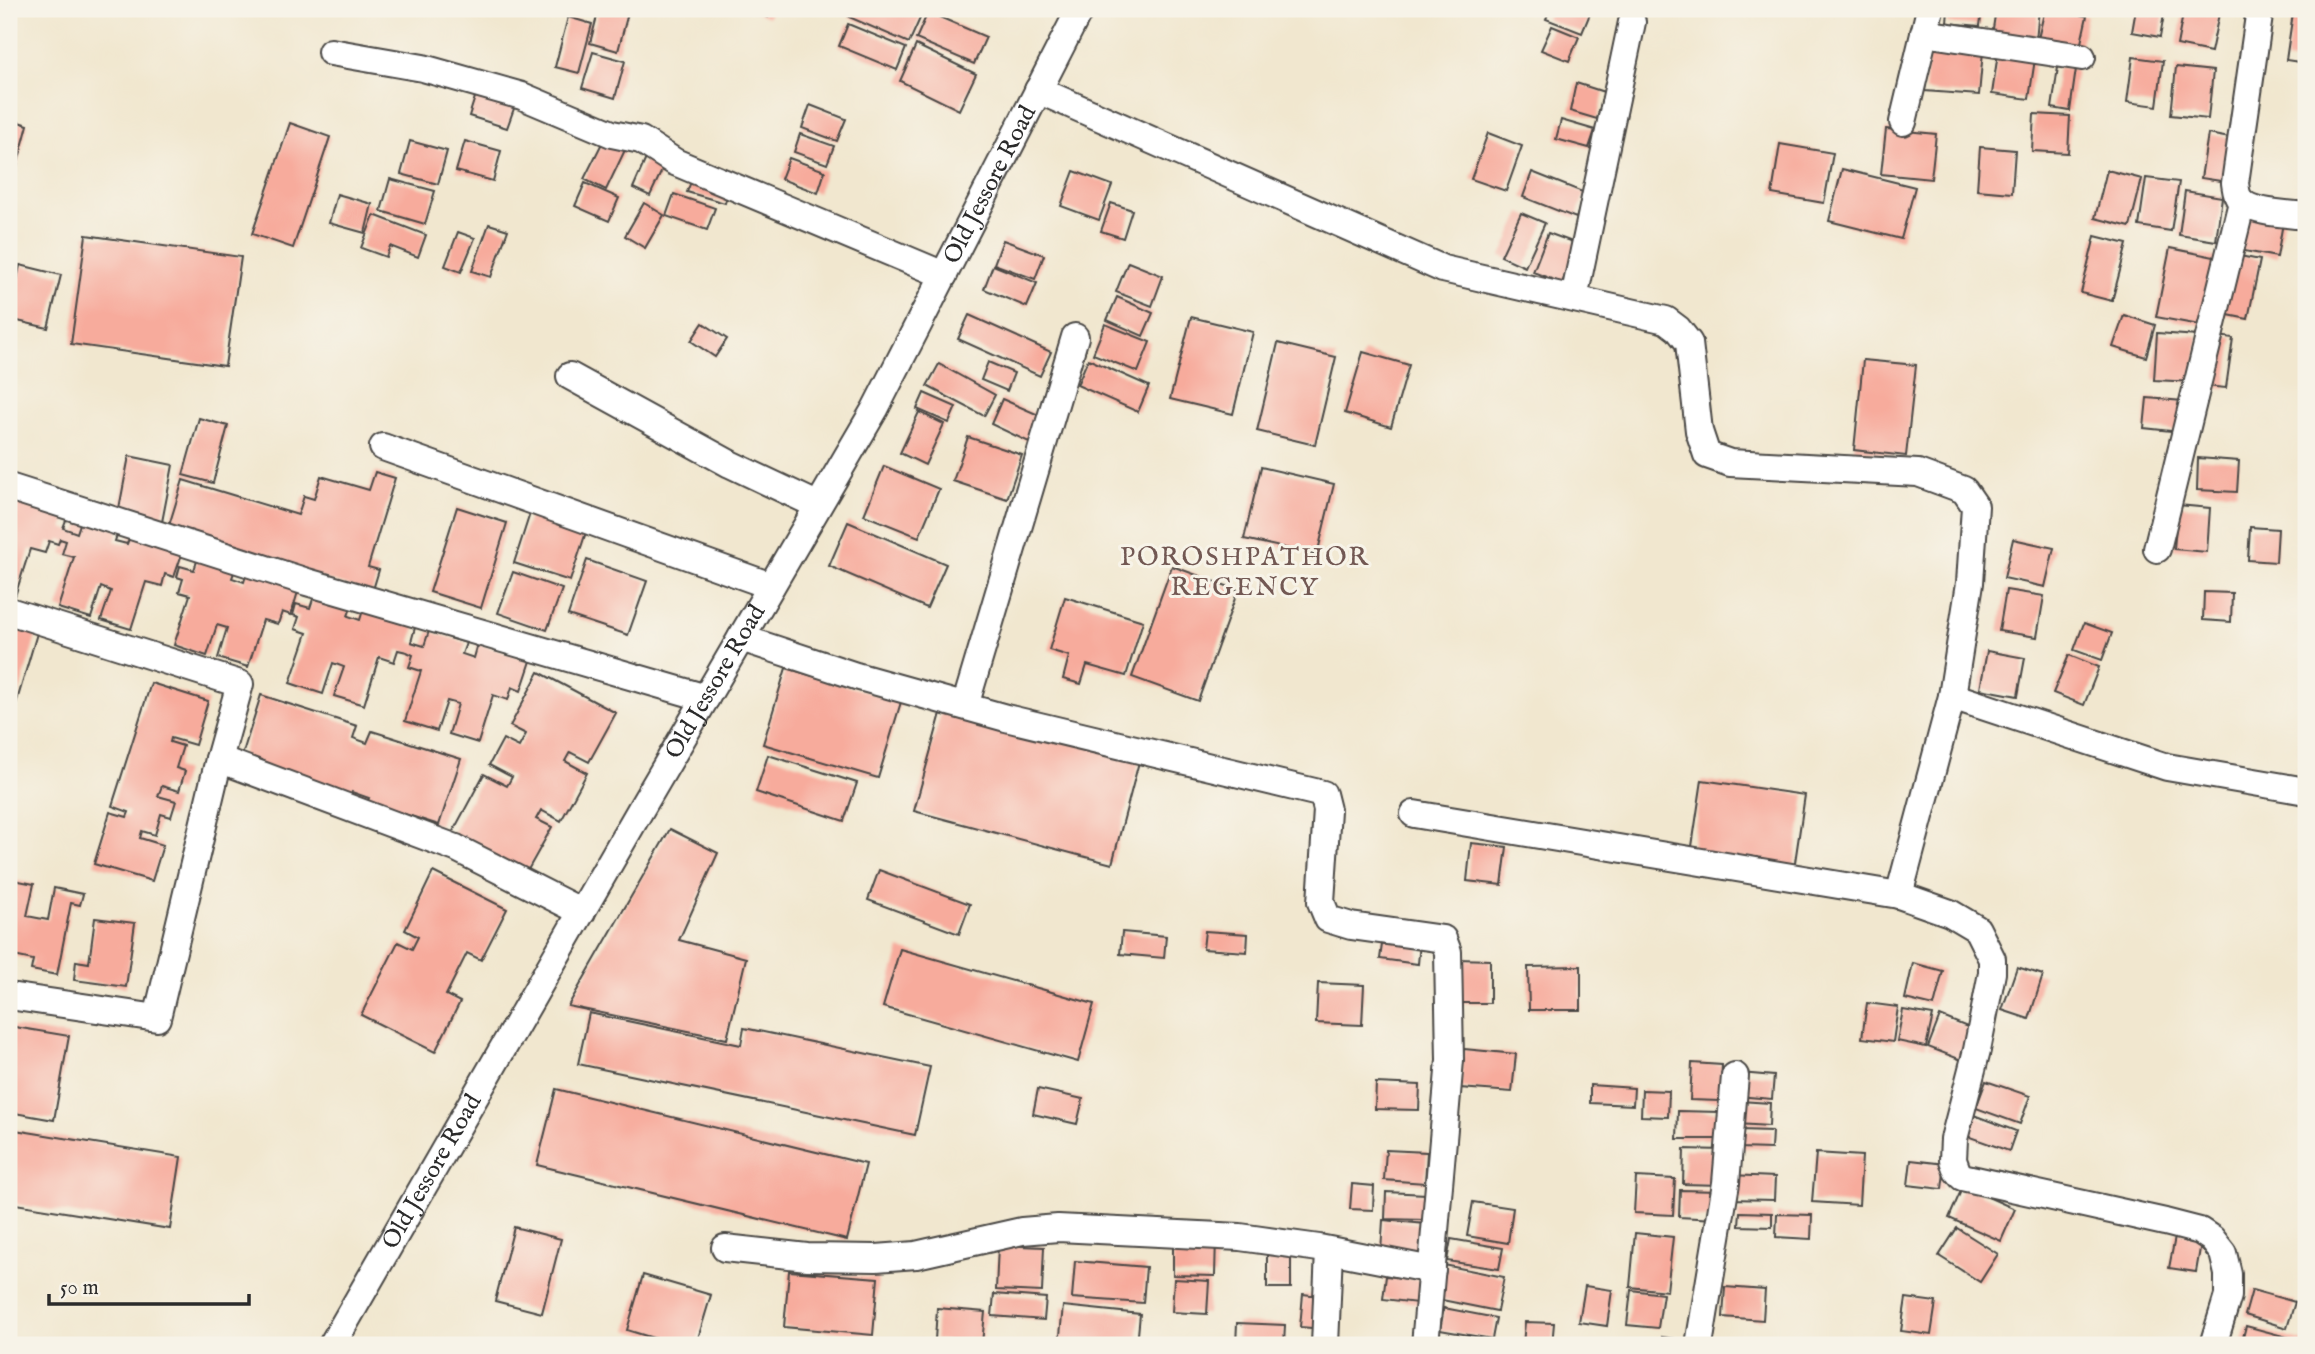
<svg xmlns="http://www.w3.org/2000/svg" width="2315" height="1354" viewBox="0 0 2315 1354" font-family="'IM FELL English',serif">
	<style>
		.building { fill: #f7ab9c }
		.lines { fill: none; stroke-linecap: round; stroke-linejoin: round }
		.minor-casing { stroke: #494744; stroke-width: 30 }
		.minor { stroke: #fff; stroke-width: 26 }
		.labels { text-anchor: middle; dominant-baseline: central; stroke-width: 6; stroke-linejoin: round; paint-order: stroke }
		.street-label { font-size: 24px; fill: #2b2b2b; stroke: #f7f3e8 }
		.neighbourhood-label { font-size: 26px; letter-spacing: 2px; fill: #725853; stroke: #f7f3e8 }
	</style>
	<rect width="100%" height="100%" fill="#f7f3e8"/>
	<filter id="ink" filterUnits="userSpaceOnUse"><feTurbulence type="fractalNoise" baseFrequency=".0143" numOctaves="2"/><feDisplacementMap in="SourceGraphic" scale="14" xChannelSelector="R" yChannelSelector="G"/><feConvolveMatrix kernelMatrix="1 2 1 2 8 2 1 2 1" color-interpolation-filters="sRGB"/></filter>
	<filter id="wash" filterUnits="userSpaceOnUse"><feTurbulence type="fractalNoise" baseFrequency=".00686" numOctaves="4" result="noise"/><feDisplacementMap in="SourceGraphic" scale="28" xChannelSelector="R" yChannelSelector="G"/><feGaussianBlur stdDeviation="1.57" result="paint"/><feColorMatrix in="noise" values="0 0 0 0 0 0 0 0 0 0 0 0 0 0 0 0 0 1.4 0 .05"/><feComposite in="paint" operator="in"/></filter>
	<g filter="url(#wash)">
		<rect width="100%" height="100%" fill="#f1e7cf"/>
		<g id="blocks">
			<g class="building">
				<polygon points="599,9 629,9 618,51 590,43"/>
				<polygon points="749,9 771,9 768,17"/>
				<polygon points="853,9 910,9 922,14 909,43 849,17"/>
				<polygon points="1550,9 1592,9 1582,33 1546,19"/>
				<polygon points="1948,9 1982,9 1980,26 1947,23"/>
				<polygon points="1996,9 2039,9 2036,40 1992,35"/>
				<polygon points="2045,9 2087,16 2079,52 2037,43"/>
				<polygon points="2136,9 2165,9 2160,37 2132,32"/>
				<polygon points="2184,9 2220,9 2211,52 2177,45"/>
				<polygon points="928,12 986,37 974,64 916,39"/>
				<polygon points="2293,13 2306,15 2306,63 2286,60"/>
				<polygon points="568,17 592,24 579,73 555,67"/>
				<polygon points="848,24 906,48 897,70 839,46"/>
				<polygon points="1552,26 1579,37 1569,61 1541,50"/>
				<polygon points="916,45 976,74 959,110 900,81"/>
				<polygon points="1929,46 1983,51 1979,95 1925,91"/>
				<polygon points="593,52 625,61 615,98 582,88"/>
				<polygon points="1998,53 2035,59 2029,99 1992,94"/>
				<polygon points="2133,57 2163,61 2157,106 2127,102"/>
				<polygon points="2058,67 2076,69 2070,111 2052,108"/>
				<polygon points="2176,67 2213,71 2208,119 2171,115"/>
				<polygon points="1576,83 1604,92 1597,119 1570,111"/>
				<polygon points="478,88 517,100 507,128 469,116"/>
				<polygon points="810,105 846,119 837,141 802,128"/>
				<polygon points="2034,114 2070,116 2068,153 2032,151"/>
				<polygon points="9,119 28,125 10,192 9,192"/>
				<polygon points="1561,120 1595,130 1589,148 1556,139"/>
				<polygon points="290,123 330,137 293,248 252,234"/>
				<polygon points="1886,129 1936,134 1931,179 1881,174"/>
				<polygon points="1488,133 1522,146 1506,191 1471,179"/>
				<polygon points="800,134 834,146 827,164 794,152"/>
				<polygon points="2208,134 2241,140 2234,183 2201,178"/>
				<polygon points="604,139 625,150 606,190 584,179"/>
				<polygon points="410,141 447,151 438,184 401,174"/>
				<polygon points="465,141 501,151 493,181 456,171"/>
				<polygon points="1780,144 1833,153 1824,203 1772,194"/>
				<polygon points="1980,147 2015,150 2012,193 1977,190"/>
				<polygon points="647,156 665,164 650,196 633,188"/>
				<polygon points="789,158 825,171 818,193 781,179"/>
				<polygon points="1842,169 1915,187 1901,239 1829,221"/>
				<polygon points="2107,170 2142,179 2130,227 2095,218"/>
				<polygon points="1074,171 1112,185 1099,220 1061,206"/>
				<polygon points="1532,172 1585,193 1576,218 1523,197"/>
				<polygon points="694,174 730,185 725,203 687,192"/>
				<polygon points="2146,178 2179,182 2171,231 2139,226"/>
				<polygon points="390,179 435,191 425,224 381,211"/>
				<polygon points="585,183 619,198 609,221 575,206"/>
				<polygon points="2185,191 2222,197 2216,241 2179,235"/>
				<polygon points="337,194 372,204 365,233 329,223"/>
				<polygon points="674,194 715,208 707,230 666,216"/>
				<polygon points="644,203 664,215 645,248 625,236"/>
				<polygon points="1111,203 1132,210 1123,238 1101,231"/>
				<polygon points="2246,210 2284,217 2277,257 2239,250"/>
				<polygon points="1521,213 1545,223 1525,267 1501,256"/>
				<polygon points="374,215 426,235 418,257 390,246 386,257 361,248"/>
				<polygon points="489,224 508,230 491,277 472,271"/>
				<polygon points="458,232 475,238 461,272 445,266"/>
				<polygon points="1548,233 1578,244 1562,283 1533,272"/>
				<polygon points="86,235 241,257 225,366 71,344"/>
				<polygon points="2095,236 2127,244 2112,301 2081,293"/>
				<polygon points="1003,240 1044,255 1035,279 994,264"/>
				<polygon points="2170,248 2219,258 2205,326 2156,317"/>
				<polygon points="2235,255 2260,260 2248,319 2223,314"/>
				<polygon points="1128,262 1163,276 1152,306 1116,292"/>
				<polygon points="20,265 61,275 48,328 9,319"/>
				<polygon points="993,265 1037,283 1027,307 984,289"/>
				<polygon points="1117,297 1153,313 1143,336 1107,320"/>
				<polygon points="969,315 1051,352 1040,376 958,339"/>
				<polygon points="2124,315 2155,325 2146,357 2113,347"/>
				<polygon points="1191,317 1253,332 1233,414 1170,399"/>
				<polygon points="703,323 727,339 715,357 691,341"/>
				<polygon points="1105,324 1150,342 1138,372 1093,354"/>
				<polygon points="2157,333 2198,336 2195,382 2154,380"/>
				<polygon points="2211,335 2233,338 2226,388 2205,386"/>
				<polygon points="1278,343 1336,357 1315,445 1257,431"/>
				<polygon points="1363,352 1409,365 1391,427 1345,413"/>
				<polygon points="1088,359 1149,386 1138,412 1077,385"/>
				<polygon points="1863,360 1916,365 1906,456 1854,450"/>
				<polygon points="988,362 1014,373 1007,391 981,380"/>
				<polygon points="939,364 995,395 984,416 927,386"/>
				<polygon points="924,393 956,407 949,423 917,409"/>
				<polygon points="2147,398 2183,401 2180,432 2144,428"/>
				<polygon points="1002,399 1041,416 1029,442 991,424"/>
				<polygon points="919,412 944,424 925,465 900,453"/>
				<polygon points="199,418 228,426 213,483 183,475"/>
				<polygon points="968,437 1022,455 1007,499 953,481"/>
				<polygon points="129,456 173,465 162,522 118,514"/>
				<polygon points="2198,458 2239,461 2237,492 2197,490"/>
				<polygon points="884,466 939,489 919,537 864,515"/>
				<polygon points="1261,467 1334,484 1317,555 1244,539"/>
				<polygon points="375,472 395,478 368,567 379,570 372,593 167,532 183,480 298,515 304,496 314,499 321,476 369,490"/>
				<polygon points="15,498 68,515 63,528 77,533 82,518 119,529 115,541 127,544 132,531 184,548 174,577 165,574 162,586 146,582 131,629 101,620 111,591 101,587 91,618 58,608 74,557 62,554 66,541 60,539 58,544 49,541 45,553 30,549 15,596 9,595 9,511 11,511"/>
				<polygon points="533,504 589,523 570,581 514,563"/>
				<polygon points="2178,505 2210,508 2207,552 2174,549"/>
				<polygon points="457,507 507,523 481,608 430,592"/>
				<polygon points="848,522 946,564 927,608 829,566"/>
				<polygon points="2250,527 2278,529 2276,562 2248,560"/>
				<polygon points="2013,539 2054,548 2045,587 2004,578"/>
				<polygon points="199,555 236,567 232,578 244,582 248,569 300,585 291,615 282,612 278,624 263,620 248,667 218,658 227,628 217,625 207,656 174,645 190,595 179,592 183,579 177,577 180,566 194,570"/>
				<polygon points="587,560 647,581 628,635 568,615"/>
				<polygon points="1172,566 1238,590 1198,701 1132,677"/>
				<polygon points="513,572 562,589 547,630 498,613"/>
				<polygon points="2006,590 2044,596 2037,637 1999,631"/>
				<polygon points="2204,592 2232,593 2231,622 2203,620"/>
				<polygon points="315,593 352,605 348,616 360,620 364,607 416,624 411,642 424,646 429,631 466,643 462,654 474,658 478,644 531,661 521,691 512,687 508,700 493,695 478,743 449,734 458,704 447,701 437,731 405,721 421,671 409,667 413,655 407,652 398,650 394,662 379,657 364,705 334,696 344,667 333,663 323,694 290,683 307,633 295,629 299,617 293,615 296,604 310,608"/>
				<polygon points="1065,597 1143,621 1126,676 1087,665 1081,684 1063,679 1069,656 1049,650"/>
				<polygon points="9,621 38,630 13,714 9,712"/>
				<polygon points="2084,623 2112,633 2102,660 2074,650"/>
				<polygon points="1987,651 2025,658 2018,696 1980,689"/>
				<polygon points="2069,655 2099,667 2084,705 2053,693"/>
				<polygon points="786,668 901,702 878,778 763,744"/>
				<polygon points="539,672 616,713 589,762 570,752 565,761 587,773 561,821 541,810 536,819 552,827 524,877 450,837 484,774 507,786 512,777 489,765 503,739 519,747 526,734 510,726"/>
				<polygon points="151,683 208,701 195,745 171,738 170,742 183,746 176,768 185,771 179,791 162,786 158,796 176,801 171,817 161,814 155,835 142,831 140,838 163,845 152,881 94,864 110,812 127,817 129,812 112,806"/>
				<polygon points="261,695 357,726 353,738 367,743 372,731 461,759 439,825 367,802 369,798 352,792 351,797 240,762"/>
				<polygon points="943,706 1140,758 1112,864 914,811"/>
				<polygon points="768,755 857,783 844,821 756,792"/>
				<polygon points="1702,780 1805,795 1794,869 1691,853"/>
				<polygon points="670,829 718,853 679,940 746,958 727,1039 568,1006"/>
				<polygon points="1471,843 1507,847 1502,885 1467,881"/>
				<polygon points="879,870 970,904 959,934 868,900"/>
				<polygon points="433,872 507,909 481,960 467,953 446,995 460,1002 435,1052 361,1015 398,942 412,949 418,937 405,930"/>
				<polygon points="9,879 34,884 27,916 48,920 54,888 83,894 80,905 71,903 57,975 31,970 33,960 9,955"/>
				<polygon points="95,918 135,923 126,987 74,980 76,961 89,963"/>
				<polygon points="1205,931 1248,934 1247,952 1203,949"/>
				<polygon points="1122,932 1166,936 1164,958 1120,954"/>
				<polygon points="1383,937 1420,942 1418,964 1380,959"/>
				<polygon points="900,949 1094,1004 1078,1062 883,1007"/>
				<polygon points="1457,959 1490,960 1490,1003 1457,1003"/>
				<polygon points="1913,963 1943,971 1934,1006 1905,999"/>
				<polygon points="1581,966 1581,1010 1529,1010 1528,967"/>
				<polygon points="2017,967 2043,975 2029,1019 2002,1010"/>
				<polygon points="1318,983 1364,985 1362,1025 1316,1023"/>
				<polygon points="1867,1003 1898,1007 1893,1042 1862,1038"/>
				<polygon points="1903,1010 1933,1015 1926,1047 1897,1041"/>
				<polygon points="589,1013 741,1045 744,1028 930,1067 915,1135 578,1064"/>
				<polygon points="1940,1016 1975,1030 1964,1061 1928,1047"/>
				<polygon points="9,1026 69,1036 54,1120 9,1112"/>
				<polygon points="1464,1049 1516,1054 1512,1092 1460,1088"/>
				<polygon points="1692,1063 1722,1065 1720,1101 1690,1100"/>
				<polygon points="1740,1073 1774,1076 1772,1099 1737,1096"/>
				<polygon points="1986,1081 2030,1096 2020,1124 1976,1108"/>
				<polygon points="1376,1083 1420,1085 1419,1110 1375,1109"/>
				<polygon points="1590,1085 1634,1088 1633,1105 1590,1103"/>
				<polygon points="556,1089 866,1164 847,1240 537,1165"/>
				<polygon points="1038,1089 1083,1099 1077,1124 1033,1114"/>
				<polygon points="1642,1090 1669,1091 1668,1117 1641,1116"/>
				<polygon points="1740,1101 1770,1103 1769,1126 1738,1124"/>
				<polygon points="1678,1111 1720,1112 1720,1139 1677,1139"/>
				<polygon points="1971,1114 2016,1131 2009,1151 1964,1135"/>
				<polygon points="9,1129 181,1157 170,1229 9,1203"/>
				<polygon points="1740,1130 1772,1131 1771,1149 1739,1148"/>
				<polygon points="1684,1149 1723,1150 1722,1185 1683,1184"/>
				<polygon points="1386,1150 1427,1152 1425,1183 1384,1180"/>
				<polygon points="1816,1153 1862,1156 1859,1205 1812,1202"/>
				<polygon points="1911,1160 1945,1164 1942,1189 1908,1185"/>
				<polygon points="1730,1175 1775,1177 1774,1200 1729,1199"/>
				<polygon points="1636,1177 1675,1179 1673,1215 1634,1213"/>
				<polygon points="1352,1184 1374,1186 1373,1210 1350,1209"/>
				<polygon points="1963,1186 2015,1209 2001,1241 1949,1218"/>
				<polygon points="1680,1190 1718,1191 1716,1219 1679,1217"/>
				<polygon points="1386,1192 1426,1194 1425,1220 1385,1219"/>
				<polygon points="1473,1202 1513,1208 1508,1243 1467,1236"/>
				<polygon points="1740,1212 1772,1213 1772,1227 1739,1226"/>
				<polygon points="1777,1214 1812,1215 1811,1239 1776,1237"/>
				<polygon points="1383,1220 1426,1224 1423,1255 1381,1252"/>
				<polygon points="514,1227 561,1239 542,1313 495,1301"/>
				<polygon points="1957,1228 1998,1254 1980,1282 1939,1256"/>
				<polygon points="2176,1232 2202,1237 2196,1272 2169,1268"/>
				<polygon points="1635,1233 1673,1237 1667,1291 1630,1287"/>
				<polygon points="1173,1235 1216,1236 1215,1276 1173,1275"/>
				<polygon points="1451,1239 1503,1248 1499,1269 1447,1261"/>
				<polygon points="998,1245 1044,1247 1042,1292 996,1290"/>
				<rect x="1267" y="1248" width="24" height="40"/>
				<polygon points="1075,1261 1146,1267 1143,1303 1072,1298"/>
				<polygon points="1444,1265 1504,1277 1497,1311 1437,1299"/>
				<polygon points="789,1271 878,1278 873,1335 784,1327"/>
				<polygon points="643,1275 711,1295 696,1345 676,1345 627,1330"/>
				<polygon points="1386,1276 1428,1281 1425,1304 1383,1299"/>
				<polygon points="1174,1279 1209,1281 1207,1314 1172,1312"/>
				<polygon points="1585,1286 1612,1290 1607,1326 1579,1322"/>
				<polygon points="1725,1287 1765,1290 1763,1320 1723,1317"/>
				<polygon points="1631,1290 1663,1294 1658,1328 1627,1325"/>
				<polygon points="2252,1290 2295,1302 2287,1328 2245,1315"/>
				<polygon points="994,1294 1046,1298 1044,1320 992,1316"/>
				<polygon points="1303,1294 1327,1297 1324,1329 1300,1327"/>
				<polygon points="1906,1298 1936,1302 1931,1335 1901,1331"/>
				<polygon points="1063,1306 1140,1314 1137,1345 1059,1345"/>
				<polygon points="937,1308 985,1312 982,1344 935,1340"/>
				<polygon points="1444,1308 1496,1318 1492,1339 1440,1330"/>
				<polygon points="1525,1322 1554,1323 1552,1345 1523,1345"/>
				<polygon points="1237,1323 1285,1325 1284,1345 1236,1345"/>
				<polygon points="2246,1326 2305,1342 2304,1345 2241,1345"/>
				<polygon points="1662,1337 1696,1342 1696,1345 1661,1345"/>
			</g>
		</g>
	</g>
	<g filter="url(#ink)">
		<use href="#blocks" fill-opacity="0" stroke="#494744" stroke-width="2"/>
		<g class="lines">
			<defs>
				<g id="minor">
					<path d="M2260,9L2235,183C2236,189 2236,195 2240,200C2250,213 2290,214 2306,216"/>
					<polyline points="1924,33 2082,57"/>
					<polyline points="331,52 423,68 522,96 612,134 641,140 675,162 944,275"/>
					<polyline points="1038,90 1443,269 1666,320 1678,329 1689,343 1699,431 1707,455 1730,463 1918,473 1964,490 1975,506 1970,583 1952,696 2167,767 2306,791"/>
					<polyline points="1903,122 1930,9"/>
					<polyline points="1574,298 1632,22"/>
					<polyline points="570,376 730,464 817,505"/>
					<polyline points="383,447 771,586"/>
					<polyline points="9,487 307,582 706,698"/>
					<polyline points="2157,549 2242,202"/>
					<polyline points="9,611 240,684 219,759 456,848 582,912"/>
					<polyline points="741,638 856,676 1006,718 1323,794 1327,810 1321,902 1328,919 1351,926 1443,939 1448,952 1450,1060 1425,1345"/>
					<polyline points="1952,696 1899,895 1950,913 1977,929 1992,959 1992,973 1977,1050 1954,1139 1953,1160 1957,1171 1962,1177 2165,1222 2200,1231 2212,1239 2223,1253 2228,1274 2228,1296 2213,1345"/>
					<polyline points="965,706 1075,337"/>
					<polyline points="1414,814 1899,895"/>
					<polyline points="9,996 157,1018 219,759"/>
					<polyline points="725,1248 807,1257 876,1258 916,1255 1022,1231 1058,1228 1240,1237 1319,1248 1432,1270"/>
					<path id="s1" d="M332,1345L642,807L875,409L1080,9"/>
					<polyline points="1325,1345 1329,1251"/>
					<polyline points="1699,1345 1726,1183 1735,1076"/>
				</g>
			</defs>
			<use href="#minor" class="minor-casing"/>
			<use href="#minor" class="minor"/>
		</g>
	</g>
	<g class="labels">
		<g class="street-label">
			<text stroke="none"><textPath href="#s1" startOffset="1334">Old Jessore Road</textPath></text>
			<text stroke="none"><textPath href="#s1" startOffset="766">Old Jessore Road</textPath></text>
			<text stroke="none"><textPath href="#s1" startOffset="200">Old Jessore Road</textPath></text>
		</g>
		<g class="neighbourhood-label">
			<text x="1245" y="557">POROSHPATHOR<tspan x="1245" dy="30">REGENCY</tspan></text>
		</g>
	</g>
	<rect width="2315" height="1354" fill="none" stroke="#f7f3e8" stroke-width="35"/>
	<path d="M49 1294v10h200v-10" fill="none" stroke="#2b2b2b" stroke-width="3.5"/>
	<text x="60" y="1294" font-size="21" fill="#2b2b2b" stroke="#f7f3e8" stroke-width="5" paint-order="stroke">50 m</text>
</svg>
